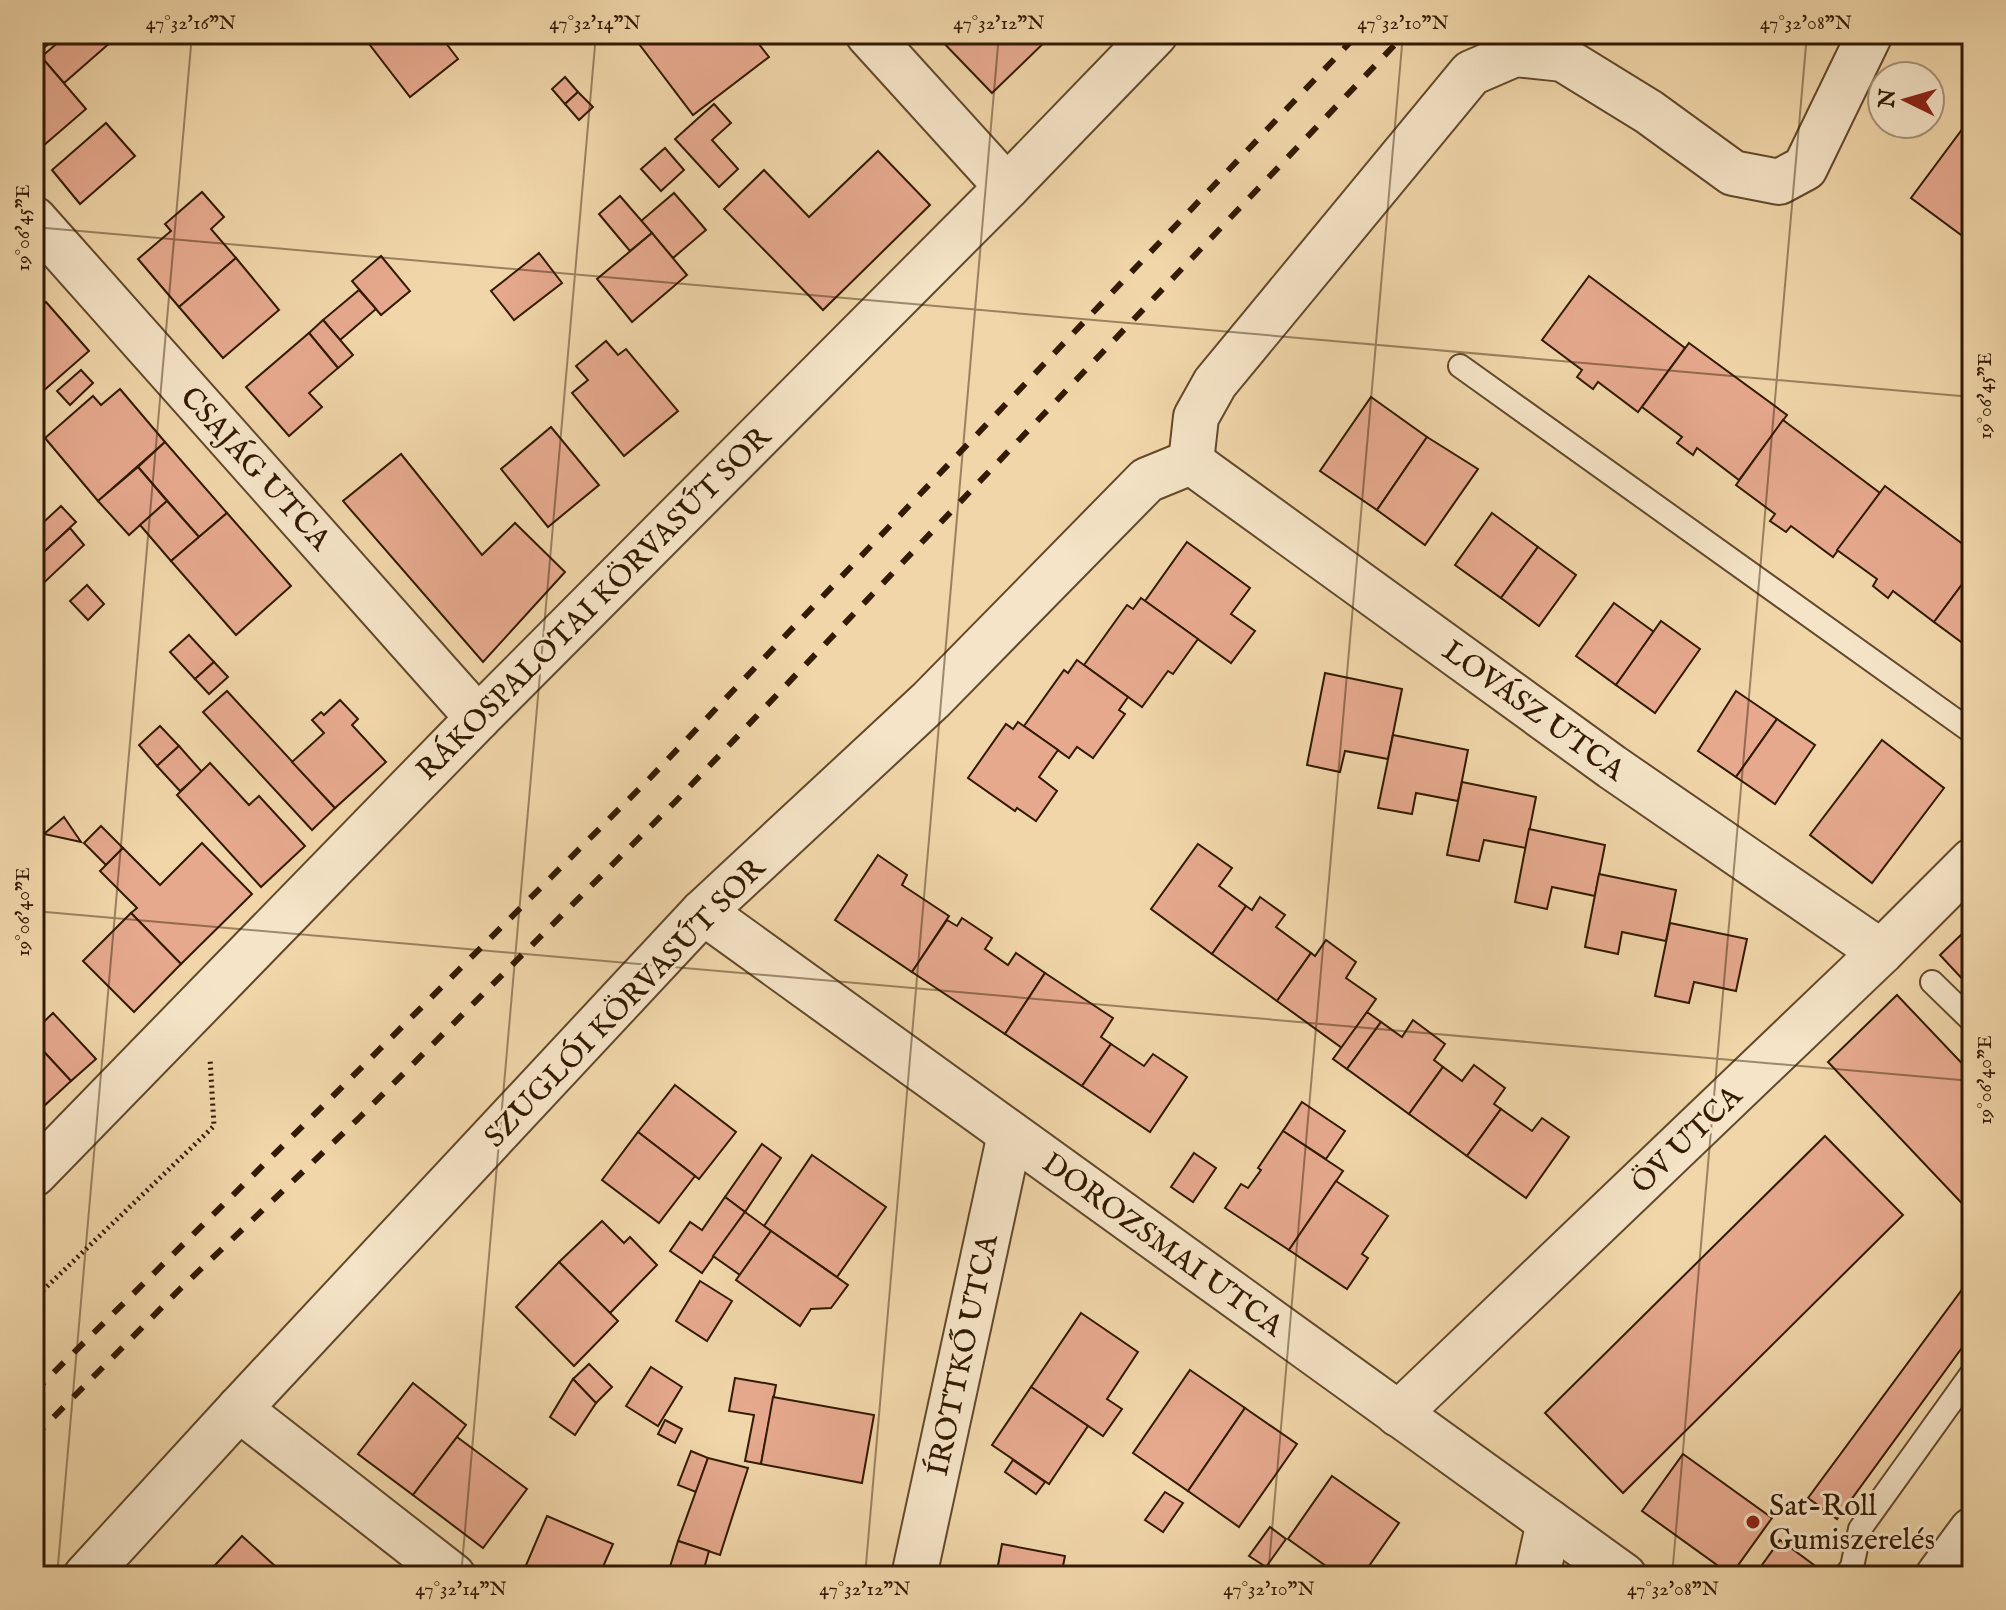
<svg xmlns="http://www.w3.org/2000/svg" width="2006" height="1610" font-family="'IM FELL English',serif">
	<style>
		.building { fill: #e6a98e; stroke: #321a00; stroke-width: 2 }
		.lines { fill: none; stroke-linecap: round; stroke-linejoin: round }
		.service-casing { stroke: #62492a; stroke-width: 26 }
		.minor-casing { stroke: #62492a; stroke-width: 48 }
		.path { stroke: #321a00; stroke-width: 5; stroke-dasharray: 2 4; stroke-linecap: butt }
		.service { stroke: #f5e4c7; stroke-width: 22 }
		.minor { stroke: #f5e4c7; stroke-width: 44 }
		.rail { stroke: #321a00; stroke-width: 6; stroke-dasharray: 14 14; stroke-linecap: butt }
		.ticks { fill: none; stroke: #321a00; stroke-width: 2; stroke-opacity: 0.45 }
		.poi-dot { fill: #8f2418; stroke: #f5e4c7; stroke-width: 3 }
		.labels { text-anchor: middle; stroke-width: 6; stroke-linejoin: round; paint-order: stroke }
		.street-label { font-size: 30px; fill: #321a00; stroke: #f5e4c7 }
		.poi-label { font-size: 30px; fill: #321a00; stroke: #f5e4c7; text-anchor: start }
		.neatline { fill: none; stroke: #321a00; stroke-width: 3 }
		.ticks-label { font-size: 20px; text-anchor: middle; fill: #321a00 }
	</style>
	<rect width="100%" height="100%" fill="#f0d6a9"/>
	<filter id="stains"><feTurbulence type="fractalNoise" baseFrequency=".0025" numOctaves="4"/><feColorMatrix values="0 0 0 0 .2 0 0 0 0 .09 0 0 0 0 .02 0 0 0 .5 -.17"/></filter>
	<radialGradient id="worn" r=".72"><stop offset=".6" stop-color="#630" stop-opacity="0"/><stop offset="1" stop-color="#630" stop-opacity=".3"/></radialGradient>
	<!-- building -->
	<g class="building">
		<polygon points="34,34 53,34 56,38 34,56"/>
		<polygon points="68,34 120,34 64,83 41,57"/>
		<polygon points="366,34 439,34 458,59 410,97 363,36"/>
		<polygon points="644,34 751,34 769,57 693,115 636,40"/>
		<polygon points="935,34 1053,34 992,93"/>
		<polygon points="38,53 86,109 36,152 34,149 34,56"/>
		<polygon points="565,77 578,92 565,104 552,89"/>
		<polygon points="578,92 593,107 579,120 565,104"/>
		<polygon points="714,104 731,123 712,140 738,169 719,187 675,139"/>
		<polygon points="1972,116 1972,243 1911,198"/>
		<polygon points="106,123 135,156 80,204 52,170"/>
		<polygon points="665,148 684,170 661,191 641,169"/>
		<polygon points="878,151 930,205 823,310 724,209 764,170 809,217"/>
		<polygon points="202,192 224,217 211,229 236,258 179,307 138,259 171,231 165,224"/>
		<polygon points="674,193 706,230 673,258 641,221"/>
		<polygon points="620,196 652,233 630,251 599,214"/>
		<polygon points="652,233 687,275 632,322 597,279"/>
		<polygon points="539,253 562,283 514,320 491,291"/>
		<polygon points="381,256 410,291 381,315 352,281"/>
		<polygon points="236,258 279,310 223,358 179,307"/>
		<polygon points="1589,276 1685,348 1638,412 1598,382 1593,389 1577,377 1582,370 1542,340"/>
		<polygon points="359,290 376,309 340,340 323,320"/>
		<polygon points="46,302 89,351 34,399 34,312"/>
		<polygon points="323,320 353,355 338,368 309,333"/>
		<polygon points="309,333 338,368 309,393 322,407 289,436 246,387"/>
		<polygon points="606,341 618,355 626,349 678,411 624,456 572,393 588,380 576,366"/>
		<polygon points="1689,343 1787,415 1739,480 1697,448 1693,455 1677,443 1682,437 1642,407"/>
		<polygon points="81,370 93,383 70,405 57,391"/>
		<polygon points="120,389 165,442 98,501 45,438 93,396 101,405"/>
		<polygon points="1371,397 1427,437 1377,510 1320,471"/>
		<polygon points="1783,420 1880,493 1833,557 1791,526 1786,532 1770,521 1775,514 1736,485"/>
		<polygon points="551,427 599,485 548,527 501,469"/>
		<polygon points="1427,437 1478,469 1425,545 1377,510"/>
		<polygon points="165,442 227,513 199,537 138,467"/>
		<polygon points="401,454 482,555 515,523 565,572 483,662 343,501"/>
		<polygon points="138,467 167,501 129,535 98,501"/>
		<polygon points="1885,486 1972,551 1972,571 1934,622 1893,591 1888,598 1873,586 1877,579 1837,550"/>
		<polygon points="167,501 199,537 171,561 140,525"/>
		<polygon points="61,506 76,522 34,561 34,531"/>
		<polygon points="227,513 291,586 236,635 171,561"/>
		<polygon points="1492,513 1538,547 1501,598 1455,565"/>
		<polygon points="70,528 84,545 34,592 34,561"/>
		<polygon points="1187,542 1250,588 1231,614 1255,631 1231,663 1145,601"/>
		<polygon points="1538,547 1576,575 1539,626 1501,598"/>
		<polygon points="1972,571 1972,650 1934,622"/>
		<polygon points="87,585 104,604 88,620 70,601"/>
		<polygon points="1141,598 1198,639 1173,674 1168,671 1142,707 1084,665 1127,605 1133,609"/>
		<polygon points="1614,603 1654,632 1616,685 1576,656"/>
		<polygon points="1661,621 1700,649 1655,713 1616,685"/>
		<polygon points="189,635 214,662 195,679 170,652"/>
		<polygon points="1077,660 1128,697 1119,710 1125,714 1093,758 1077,747 1069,758 1024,726 1064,670 1068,673"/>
		<polygon points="214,662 228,677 209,694 195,679"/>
		<polygon points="1325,673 1402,689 1388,759 1345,751 1340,772 1307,765"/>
		<polygon points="227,691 335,808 312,830 203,712"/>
		<polygon points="1736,691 1777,719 1736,777 1698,751"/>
		<polygon points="340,700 358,719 352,725 386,762 335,808 292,762 324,733 312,720 321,712 324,715"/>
		<polygon points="1777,719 1815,745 1775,804 1736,777"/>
		<polygon points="1018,722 1058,750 1039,777 1057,791 1036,821 1017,808 1015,811 968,778 1006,724 1013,729"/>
		<polygon points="160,726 179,746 157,766 139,745"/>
		<polygon points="1393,735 1468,750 1458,801 1416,793 1412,814 1378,808"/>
		<polygon points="1882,740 1944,788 1872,883 1810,835"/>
		<polygon points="179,746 202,772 180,791 157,766"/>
		<polygon points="210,763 249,805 259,796 305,846 261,887 177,795"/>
		<polygon points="1462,782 1536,797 1526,848 1484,840 1479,861 1447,855"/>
		<polygon points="64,817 81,842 44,834"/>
		<polygon points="101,826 123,848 106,865 84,843"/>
		<polygon points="1529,829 1605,845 1595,896 1552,887 1547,909 1515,902"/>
		<polygon points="202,843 252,894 181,964 131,913 137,908 100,871 123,848 160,885"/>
		<polygon points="1198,844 1232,868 1219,886 1246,906 1212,954 1151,909"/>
		<polygon points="878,855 907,875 902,885 949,916 912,972 835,920"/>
		<polygon points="1599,874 1676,890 1666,941 1622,932 1618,954 1585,947"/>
		<polygon points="1260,897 1285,915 1276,927 1311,953 1277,1001 1212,954 1246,906 1252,910"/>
		<polygon points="131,913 181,964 134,1012 83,961"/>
		<polygon points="962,918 992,938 985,949 1008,965 1016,953 1045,973 1005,1034 912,972 947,920 957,926"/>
		<polygon points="1670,923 1747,939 1736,991 1694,982 1689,1003 1655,996"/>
		<polygon points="1965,931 1972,939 1972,979 1967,984 1940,955"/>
		<polygon points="1326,940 1356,962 1346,978 1376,999 1342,1048 1277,1001 1311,953 1315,956"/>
		<polygon points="1045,973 1113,1018 1101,1037 1111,1044 1082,1086 1005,1034"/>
		<polygon points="1897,995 1972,1074 1972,1214 1828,1062"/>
		<polygon points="1367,1012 1381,1022 1347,1069 1333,1059"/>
		<polygon points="53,1013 96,1059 71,1081 34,1041 34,1031"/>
		<polygon points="1413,1020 1445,1044 1434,1060 1443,1067 1409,1114 1347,1069 1381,1022 1402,1037"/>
		<polygon points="34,1041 71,1081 44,1106 34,1096"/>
		<polygon points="1111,1044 1144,1066 1153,1054 1187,1077 1150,1132 1082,1086"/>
		<polygon points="1474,1065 1505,1088 1494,1104 1501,1109 1467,1156 1409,1114 1443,1067 1462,1081"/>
		<polygon points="675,1085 736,1132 699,1179 638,1132"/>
		<polygon points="1302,1102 1345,1131 1326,1159 1283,1131"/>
		<polygon points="1501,1109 1532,1131 1542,1118 1569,1137 1526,1198 1467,1156"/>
		<polygon points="1283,1131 1343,1171 1289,1250 1225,1208 1241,1184 1248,1188 1261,1170 1258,1168"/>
		<polygon points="638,1132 695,1176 659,1223 602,1180"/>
		<polygon points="1825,1136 1903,1215 1623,1493 1545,1413"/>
		<polygon points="762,1144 781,1158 745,1212 725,1197"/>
		<polygon points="1194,1153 1216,1168 1193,1202 1171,1187"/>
		<polygon points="812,1155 886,1207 837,1277 764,1226"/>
		<polygon points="1336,1181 1388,1216 1362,1254 1368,1258 1347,1289 1289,1250"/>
		<polygon points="725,1197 745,1212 702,1273 670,1251 690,1222 702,1230"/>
		<polygon points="745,1212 771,1231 740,1275 713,1256"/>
		<polygon points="602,1221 624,1243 630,1237 657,1265 610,1313 559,1262"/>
		<polygon points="771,1231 848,1285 831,1308 811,1309 800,1326 736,1280"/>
		<polygon points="559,1262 618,1321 574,1366 516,1307"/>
		<polygon points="1972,1276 1972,1334 1837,1519 1808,1498"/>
		<polygon points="700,1281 732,1301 707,1341 676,1321"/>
		<polygon points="1081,1313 1138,1352 1107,1399 1122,1409 1103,1436 1031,1387"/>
		<polygon points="589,1364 612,1387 596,1403 573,1379"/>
		<polygon points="651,1367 682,1387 658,1426 626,1406"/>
		<polygon points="1190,1370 1245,1408 1188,1491 1133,1453"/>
		<polygon points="735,1378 776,1385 761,1464 745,1461 754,1415 729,1411"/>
		<polygon points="573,1379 596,1403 575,1435 550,1417"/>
		<polygon points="413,1383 466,1425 413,1495 358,1454"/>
		<polygon points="1031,1387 1088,1426 1049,1484 992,1445"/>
		<polygon points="773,1397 874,1415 862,1483 761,1464"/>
		<polygon points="1245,1408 1297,1444 1239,1527 1188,1491"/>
		<polygon points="665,1420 682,1429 675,1443 658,1434"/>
		<polygon points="457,1437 527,1489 483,1548 413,1495"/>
		<polygon points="691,1451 708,1458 696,1492 678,1485"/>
		<polygon points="1683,1454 1772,1518 1731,1575 1642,1511"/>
		<polygon points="708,1458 748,1468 720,1555 678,1541"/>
		<polygon points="1013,1460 1045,1482 1036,1494 1005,1472"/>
		<polygon points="1332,1476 1399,1523 1362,1576 1340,1576 1288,1539"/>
		<polygon points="1165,1492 1183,1503 1163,1532 1145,1520"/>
		<polygon points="547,1516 613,1544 599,1576 538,1576 524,1570"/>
		<polygon points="1270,1527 1286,1539 1266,1567 1249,1556"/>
		<polygon points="242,1536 286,1576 205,1576"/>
		<polygon points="1780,1540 1814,1565 1806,1576 1754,1576"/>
		<polygon points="678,1541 709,1551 702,1576 679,1576 668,1573"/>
		<polygon points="1002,1544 1065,1556 1061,1576 996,1576"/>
	</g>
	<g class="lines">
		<defs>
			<g id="service">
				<polyline points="1460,366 1972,732"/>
				<polyline points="1932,982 1972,1021"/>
				<polyline points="1845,1576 1852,1567 1860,1529 1972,1373"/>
			</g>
			<g id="minor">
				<polyline points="868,34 1007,187"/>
				<polyline points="34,219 478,718"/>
				<polyline points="1191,462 1196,417 1215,383 1471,73 1515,54 1563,59 1649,112 1733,173 1779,182 1805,168 1870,34"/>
				<polyline points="1191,462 1612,767 1881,952"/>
				<polyline points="703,912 1624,1576"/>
				<polyline points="34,1174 478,718 1007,187 1155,34"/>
				<polyline points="239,1409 453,1576"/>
				<polyline points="1398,1414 1881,952 1972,861"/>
				<polyline points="86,1576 239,1409 703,912 931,700 1147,480 1191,462"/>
				<polyline points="914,1576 1010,1134"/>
				<polyline points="1537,1576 1549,1522"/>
				<polyline points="1938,1576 1972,1530"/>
			</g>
		</defs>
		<!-- service casing -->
		<use href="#service" class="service-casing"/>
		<!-- minor casing -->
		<use href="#minor" class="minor-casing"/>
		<!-- path -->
		<polyline class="path" points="34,1299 214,1126 210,1058"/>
		<!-- service -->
		<use href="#service" class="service"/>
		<!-- minor -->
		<use href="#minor" class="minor"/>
		<!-- rail -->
		<g class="rail">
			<polyline points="34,1392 334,1095 650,778 1358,34"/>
			<polyline points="34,1437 181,1288 358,1119 675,802 1405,34"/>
		</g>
	</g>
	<!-- ticks -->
	<path class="ticks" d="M34,227L1972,397M34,911L1972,1081M57,1576L192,34M461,1576L596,34M865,1576L999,34M1268,1576L1403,34M1672,1576L1807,34"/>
	<!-- markers -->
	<circle class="poi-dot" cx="1753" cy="1522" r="8"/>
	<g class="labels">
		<!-- street labels -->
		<g class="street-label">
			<text transform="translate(256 468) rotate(48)" y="10">CSAJÁG UTCA</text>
			<text transform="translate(593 603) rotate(-45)" y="10">RÁKOSPALOTAI KÖRVASÚT SOR</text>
			<text transform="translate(1534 710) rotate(36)" y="10">LOVÁSZ UTCA</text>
			<text transform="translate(624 1002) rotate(-46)" y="10">SZUGLÓI KÖRVASÚT SOR</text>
			<text transform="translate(1686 1139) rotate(-44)" y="10">ÖV UTCA</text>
			<text transform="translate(1163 1244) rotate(36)" y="10">DOROZSMAI UTCA</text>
			<text transform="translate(962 1355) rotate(-78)" y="10">ÍROTTKŐ UTCA</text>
		</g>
		<!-- poi labels -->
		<g class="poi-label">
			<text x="1769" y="1515">Sat-Roll<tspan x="1769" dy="34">Gumiszerelés</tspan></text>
		</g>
	</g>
	<!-- margin -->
	<rect width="2006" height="1610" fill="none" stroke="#f0d6a9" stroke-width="88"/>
	<!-- north arrow -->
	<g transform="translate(1906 100) rotate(275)"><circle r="38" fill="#f5e4c7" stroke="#a79377" stroke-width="2"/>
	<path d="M0-6L14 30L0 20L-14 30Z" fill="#8f2418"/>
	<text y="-12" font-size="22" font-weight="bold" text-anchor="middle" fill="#321a00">N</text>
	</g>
	<rect x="44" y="44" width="1918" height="1522" class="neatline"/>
	<g class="ticks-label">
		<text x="191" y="29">47°32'16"N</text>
		<text x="595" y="29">47°32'14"N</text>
		<text x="999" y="29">47°32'12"N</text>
		<text x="1403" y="29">47°32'10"N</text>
		<text x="1806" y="29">47°32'08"N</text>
		<text transform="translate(22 228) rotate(-90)" y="7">19°06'45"E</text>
		<text transform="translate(1984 396) rotate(-90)" y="7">19°06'45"E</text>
		<text transform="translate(22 912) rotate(-90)" y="7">19°06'40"E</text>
		<text transform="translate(1984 1080) rotate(-90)" y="7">19°06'40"E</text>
		<text x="461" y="1595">47°32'14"N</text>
		<text x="865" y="1595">47°32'12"N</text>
		<text x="1269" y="1595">47°32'10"N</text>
		<text x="1673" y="1595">47°32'08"N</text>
	</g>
	<rect width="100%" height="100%" filter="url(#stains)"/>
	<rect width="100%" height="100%" fill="url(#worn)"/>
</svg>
